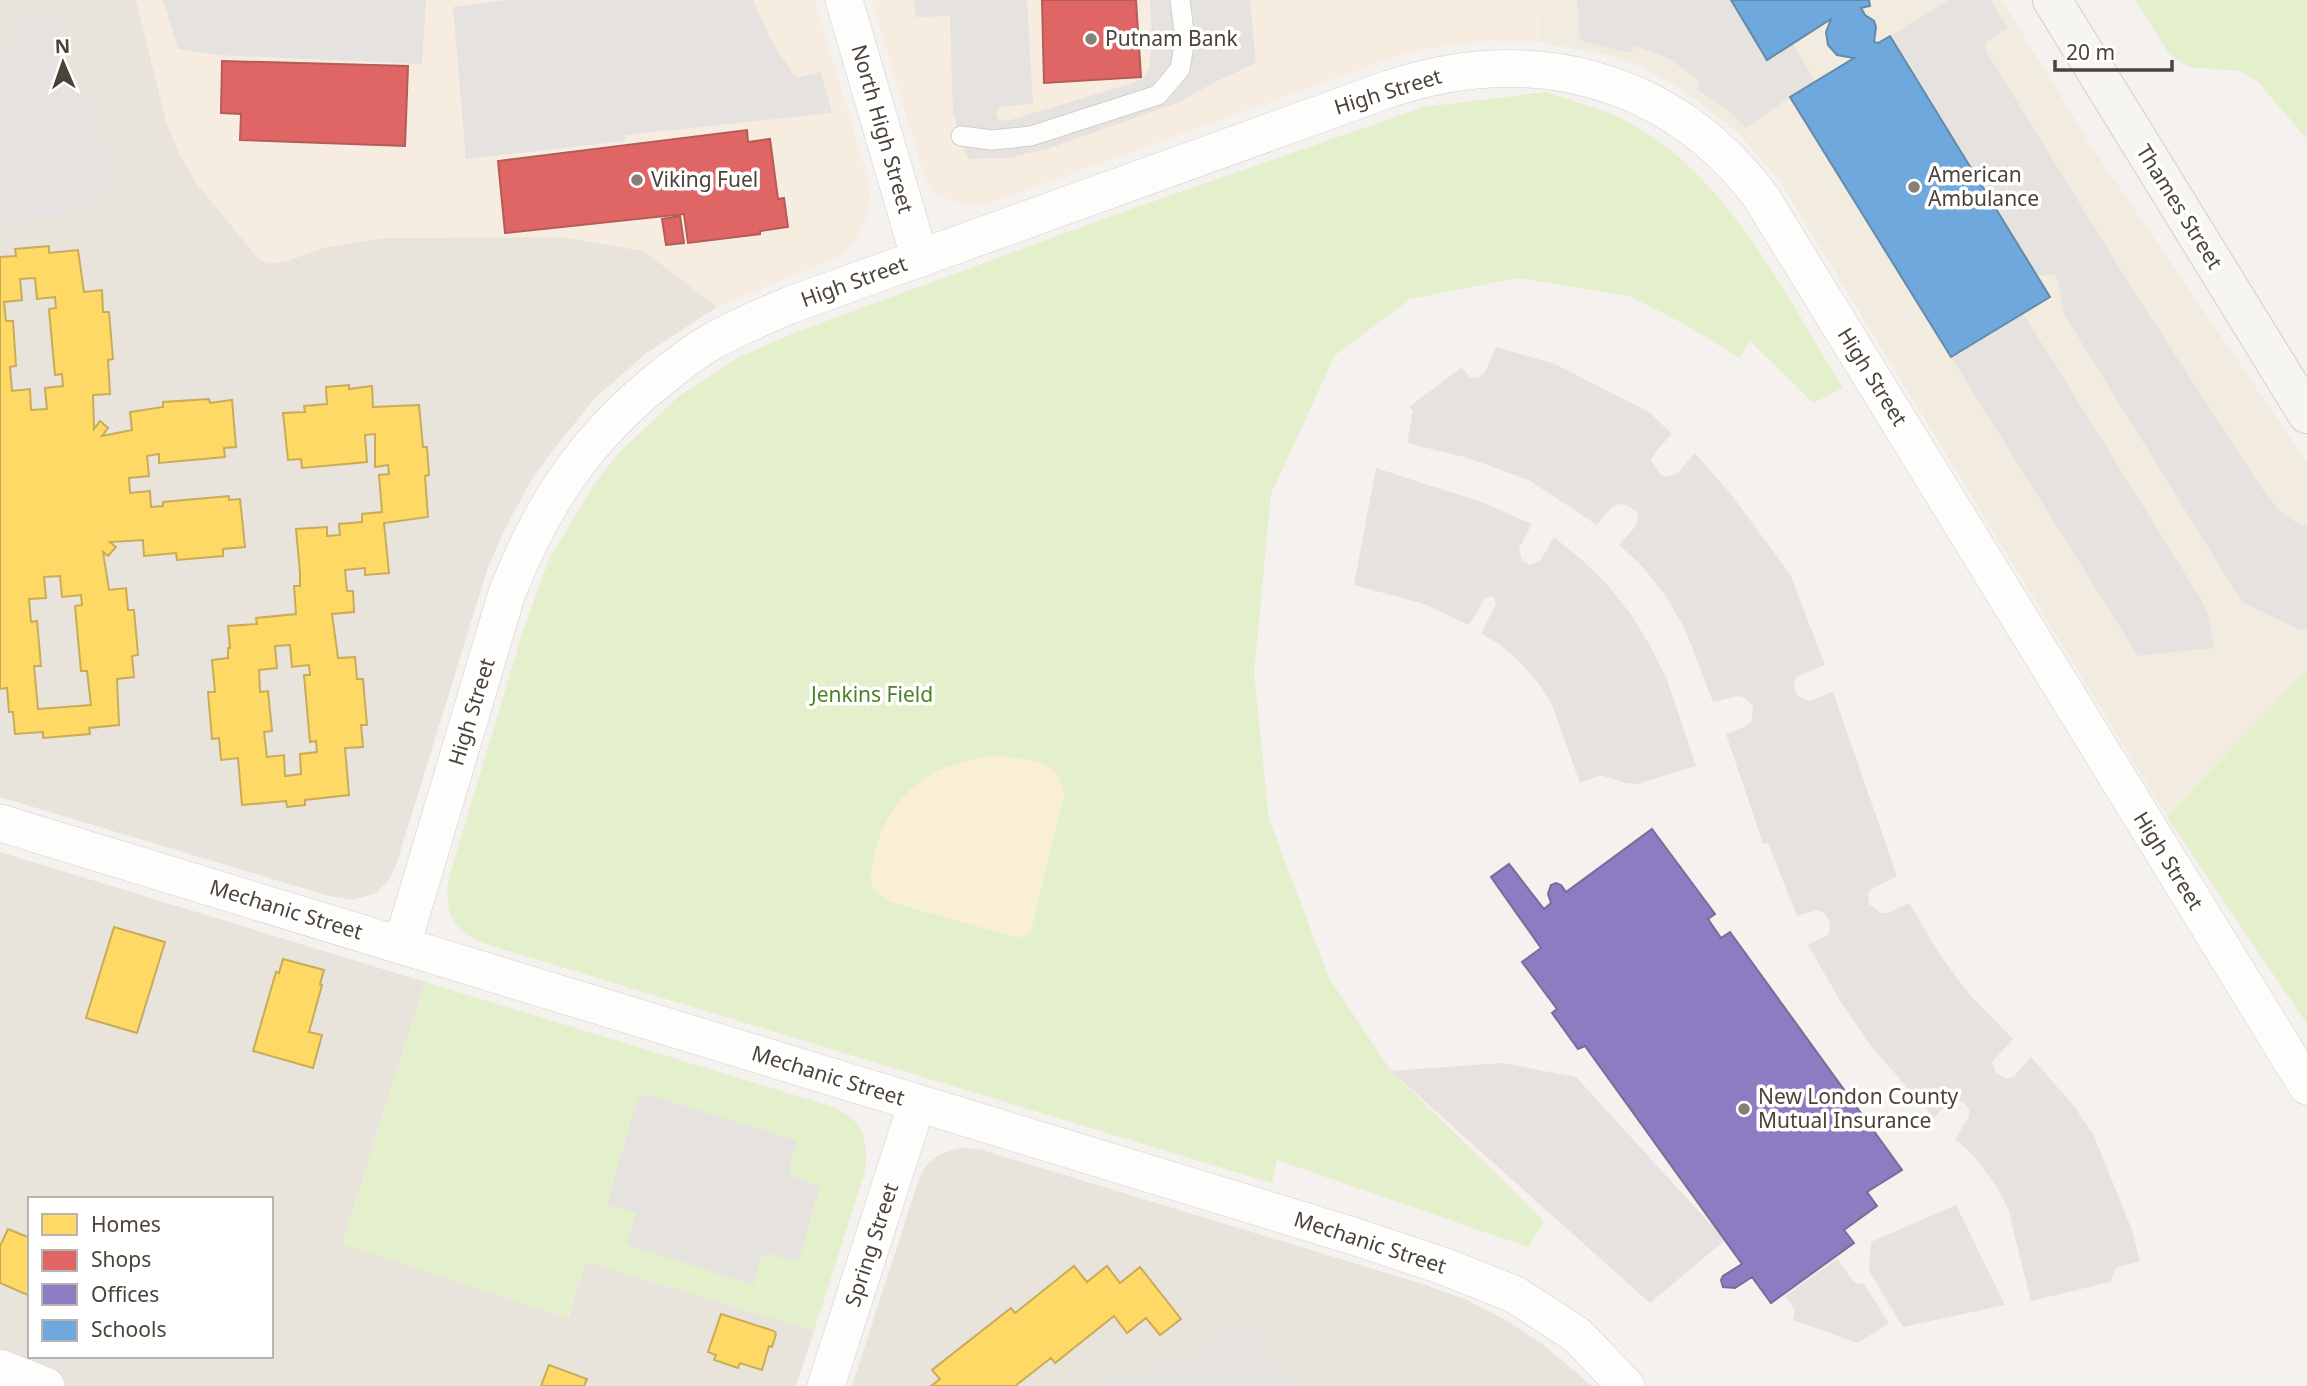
<svg xmlns="http://www.w3.org/2000/svg" width="2307" height="1386" font-family="'Noto Sans',sans-serif">
	<style>
		.residential { fill: #e8e3db; fill-rule: evenodd }
		.commercial { fill: #f7ece0 }
		.education { fill: #f2ece0 }
		.green { fill: #e4efcc }
		.sand { fill: #f9efd7 }
		.parking { fill: #e6e2df }
		.homes { fill: #ffd966; stroke: #c9ac58; stroke-width: 2; fill-rule: evenodd }
		.shops { fill: #e06666; stroke: #b45c58; stroke-width: 2 }
		.offices { fill: #8e7cc3; stroke: #7a6b99; stroke-width: 2 }
		.schools { fill: #6fa8dc; stroke: #648aab; stroke-width: 2 }
		.lines { fill: none; stroke-linecap: round; stroke-linejoin: round }
		.service-casing { stroke: #d2cfcb; stroke-width: 21 }
		.minor-casing { stroke: #d2cfcb; stroke-width: 38 }
		.secondary-casing { stroke: #d4cec4; stroke-width: 40 }
		.service { stroke: #fdfdfc; stroke-width: 19 }
		.minor { stroke: #fdfdfc; stroke-width: 37 }
		.secondary { stroke: #f7f5f1; stroke-width: 38 }
		.poi-dot { fill: #878078; stroke: #fff; stroke-width: 2.5 }
		.labels { text-anchor: middle; stroke-width: 7; stroke-linejoin: round; paint-order: stroke }
		.poi-label { font-size: 21px; fill: #4c4338; stroke: #fff; text-anchor: start }
		.street-label { font-size: 21px; fill: #4c4338; stroke: #fff }
		.park-label { font-size: 21px; fill: #4d8022; stroke: #fff }
	</style>
	<rect width="100%" height="100%" fill="#f4f1ee"/>
	<!-- residential -->
	<g class="residential">
		<polygon points="0,0 136,0 166,121 179,153 197,184 258,258 286,261 327,247 382,238 561,237 644,251 717,307 645,354 593,400 550,454 530,482 501,537 487,570 397,862 389,880 376,893 352,900 329,896 0,797"/>
		<path d="M0,852L425,982L342,1244L569,1317L585,1261L802,1327L814,1331L796,1386H0ZM30,1199H271V1356H30Z"/>
		<polygon points="966,1148 982,1150 1426,1285 1467,1300 1507,1321 1546,1347 1592,1386 852,1386 920,1176 926,1166 940,1154 956,1149"/>
	</g>
	<!-- commercial -->
	<g class="commercial">
		<polygon points="136,0 815,0 868,180 870,194 866,220 857,238 840,256 717,307 644,251 561,237 382,238 327,247 286,261 268,264 258,258 197,184 179,153 166,121"/>
		<polygon points="872,0 1539,0 1540,32 1540,42 1487,41 1451,45 1406,53 990,203 969,206 941,197 933,190 924,176"/>
	</g>
	<!-- education -->
	<polygon class="education" points="1538,0 2002,0 2093,149 2307,462 2307,670 2167,817 1778,178 1736,131 1680,88 1631,62 1606,55 1540,42"/>
	<!-- green -->
	<g class="green">
		<polygon points="2135,0 2307,0 2307,139 2258,82 2241,71 2189,67 2170,55"/>
		<path d="M1547,92C1573,102 1604,109 1628,122C1728,175 1785,295 1843,388L1813,403L1750,341L1739,358L1688,326L1629,296L1518,278L1410,299L1335,355L1271,494L1254,673L1269,819L1329,978L1391,1071L1544,1221L1528,1247L1277,1160L1272,1183L489,945C453,933 443,914 449,877L523,631L549,559L593,486L617,455L679,396L737,358L794,333L1120,213L1424,107Z"/>
		<polygon points="2307,670 2307,1024 2167,817"/>
		<path d="M425,982L830,1106C862,1118 869,1138 865,1171L814,1331L585,1261L568,1318L342,1244Z"/>
	</g>
	<!-- sand -->
	<path class="sand" d="M992,756C1009,757 1045,759 1056,773C1061,780 1062,787 1064,795L1031,931L1018,938L891,902C886,898 877,894 874,889C869,881 871,872 873,863C878,831 894,800 921,781C943,766 965,760 992,756Z"/>
	<!-- parking -->
	<g class="parking">
		<polygon points="163,0 426,0 422,64 218,55 178,49"/>
		<polygon points="508,0 753,0 773,44 794,75 800,77 821,72 832,113 625,135 625,141 466,159 453,7"/>
		<polygon points="914,0 1027,0 1033,104 1000,107 996,112 997,118 1000,120 1007,121 1133,83 1143,77 1149,69 1152,43 1150,0 1250,0 1256,63 1215,82 1177,103 1047,149 1008,158 968,159 953,114 950,16 916,17"/>
		<polygon points="1577,0 1731,0 1767,59 1793,44 1817,84 1790,97 1746,128 1728,111 1697,89 1699,81 1670,59 1636,46 1630,53 1578,40 1580,36"/>
		<polygon points="1949,0 1990,0 2008,28 1985,43 1986,51 2133,290 2265,493 2282,513 2297,523 2307,526 2307,629 2300,630 2242,602 2065,316 2056,274 2037,276 1890,36"/>
		<polygon points="61,9 61,94 95,94 109,175 108,193 97,207 60,216 0,219 0,54 12,53 14,47 11,16"/>
		<polygon points="2023,313 2202,601 2210,620 2213,648 2138,656 1951,357"/>
		<polygon points="1496,347 1555,364 1649,412 1672,434 1656,451 1651,460 1661,475 1666,477 1677,474 1695,453 1730,493 1790,574 1825,665 1796,677 1794,684 1796,693 1799,697 1809,701 1833,692 1897,876 1872,889 1868,894 1869,904 1881,913 1888,913 1909,903 1942,958 1970,995 2013,1039 1992,1062 1996,1073 2006,1079 2013,1077 2031,1057 2074,1106 2094,1136 2132,1230 2140,1261 2116,1268 2110,1282 2031,1301 2008,1208 1994,1183 1975,1157 1955,1139 1969,1117 1969,1109 1964,1103 1956,1100 1948,1102 1934,1118 1871,1046 1842,1004 1808,945 1828,935 1830,928 1829,920 1824,913 1818,910 1797,916 1768,843 1763,844 1726,734 1746,726 1752,720 1753,706 1743,697 1737,696 1713,702 1685,629 1665,595 1642,566 1619,545 1635,527 1638,520 1637,512 1627,505 1619,504 1612,507 1597,525 1529,480 1468,458 1407,443 1413,411 1409,407 1462,367 1470,378 1479,377 1485,372"/>
		<polygon points="1376,468 1484,503 1532,524 1519,548 1522,561 1530,565 1540,561 1554,537 1582,560 1607,584 1630,613 1649,644 1666,677 1696,766 1637,784 1626,783 1600,775 1580,783 1552,705 1539,684 1523,665 1502,646 1481,633 1496,604 1494,596 1485,598 1469,625 1424,604 1354,585"/>
		<polygon points="1502,1063 1576,1077 1725,1240 1650,1303 1391,1071"/>
		<polygon points="647,1094 797,1141 789,1170 792,1176 820,1186 798,1262 769,1254 761,1258 753,1285 626,1244 637,1213 607,1204 638,1099"/>
		<polygon points="1956,1205 2005,1305 1903,1327 1869,1271 1871,1242"/>
		<polygon points="1837,1259 1853,1281 1857,1284 1863,1283 1889,1323 1858,1343 1793,1320 1795,1310 1785,1296"/>
		<polygon points="1243,1318 1296,1386 1093,1386 1118,1375 1184,1361"/>
	</g>
	<!-- homes -->
	<g class="homes">
		<path d="M49,246V253L78,250L84,292L102,290L103,312H109L113,359L108,360L110,394L93,395L94,429L100,421L108,428L102,436L132,430L130,412L163,407V402L209,399L210,403L232,400L236,447L224,448L225,457L159,463V454L147,456L149,476L129,478L130,493L150,491L151,507L163,506V502L229,496V500L240,499L245,547L223,549V556L177,560L176,553L144,556L143,540L110,542L116,547L108,556L103,552L109,590L126,588L128,610H134L138,655L132,656L134,677L117,679L119,725L89,728L90,734L43,738V732L15,734L13,712H9L7,688L0,689V257L16,256L15,249ZM35,278L37,299L55,297L56,308L49,309L55,375L62,374L63,386L45,388L47,409L31,410L30,389L12,391L10,367L16,366L13,321H6L4,302L22,300L20,279ZM60,576L62,597L81,595L82,605L75,606L81,671H87L91,705L38,709L34,666H41L37,621L31,622L29,599L46,598L44,577Z"/>
		<path d="M349,385V389L372,386L373,407L419,405L423,447H427L429,475L425,476L428,517L384,523L389,573L365,575V568L345,570L347,591H353L354,612L332,614L338,658L355,657L357,679H363L367,725H361L363,747L345,748L349,795L305,800V805L287,807L286,801L242,805L238,758L221,760L219,738L212,739L208,692H215L212,660L228,658V648H230L228,626L257,624L256,618L296,614L294,586H300V573L296,529L327,527V536L340,535L339,524L362,522V514L382,512L379,475L389,474L388,465L375,467V434L365,435L367,462L302,468L301,459L288,460L283,413L305,412L304,406L327,404L326,387ZM290,645L292,667L309,665L310,675H304L310,742L316,741L317,752L300,754L301,774L285,776L284,755L267,757L264,732L272,731L268,691L260,692L259,670L277,668L275,646Z"/>
		<polygon points="114,927 165,942 137,1033 86,1018"/>
		<polygon points="283,959 324,970 320,984 322,985 309,1032 322,1035 313,1068 253,1051 276,972 279,973"/>
		<polygon points="8,1229 30,1238 30,1296 0,1283 0,1246"/>
		<polygon points="1074,1266 1087,1282 1107,1266 1120,1283 1140,1267 1181,1319 1160,1335 1146,1318 1127,1333 1114,1316 1055,1363 1051,1358 1015,1386 931,1386 940,1379 932,1370 1011,1308 1015,1313"/>
		<polygon points="721,1314 774,1331 776,1334 772,1347 769,1346 762,1370 740,1363 738,1368 714,1360 716,1355 708,1352"/>
		<polygon points="549,1365 587,1379 584,1386 541,1386"/>
	</g>
	<!-- shops -->
	<g class="shops">
		<polygon points="1042,0 1136,0 1141,77 1044,83"/>
		<polygon points="222,61 408,66 405,146 240,140 241,114 221,113"/>
		<polygon points="747,130 748,142 770,139 778,199 784,198 788,227 760,231 760,234 688,243 684,214 505,233 498,161"/>
		<polygon points="680,216 684,243 666,245 662,219"/>
	</g>
	<!-- offices -->
	<polygon class="offices" points="1652,829 1715,914 1708,919 1721,938 1730,932 1902,1170 1867,1192 1877,1206 1844,1230 1854,1243 1771,1303 1752,1277 1735,1288 1723,1287 1721,1280 1723,1276 1742,1264 1585,1046 1578,1049 1552,1013 1557,1009 1522,962 1541,948 1491,877 1509,864 1544,909 1551,903 1548,894 1551,885 1556,883 1561,885 1566,892"/>
	<!-- schools -->
	<polygon class="schools" points="1731,0 1869,0 1870,6 1861,8 1865,15 1874,21 1876,27 1874,42 1878,43 1890,36 2050,297 1951,357 1790,97 1854,58 1837,55 1828,45 1826,32 1831,19 1767,60"/>
	<g class="lines">
		<defs>
			<polyline id="service" points="961,136 992,140 1031,136 1158,95 1180,69 1185,40 1180,0"/>
			<g id="minor">
				<polyline points="844,0 920,259"/>
				<polyline points="0,823 1350,1235 1443,1266 1514,1294 1577,1335 1626,1386"/>
				<path d="M402,945L507,593C543,502 587,436 665,375C680,363 696,350 713,341C738,327 764,316 790,305L1389,89C1530,42 1670,76 1761,197L2307,1086"/>
				<polyline points="0,1368 46,1386"/>
				<polyline points="826,1386 917,1103"/>
			</g>
			<polyline id="secondary" points="2052,0 2307,414"/>
		</defs>
		<!-- service casing -->
		<use href="#service" class="service-casing"/>
		<!-- minor casing -->
		<use href="#minor" class="minor-casing"/>
		<!-- secondary casing -->
		<use href="#secondary" class="secondary-casing"/>
		<!-- service -->
		<use href="#service" class="service"/>
		<!-- minor -->
		<use href="#minor" class="minor"/>
		<!-- secondary -->
		<use href="#secondary" class="secondary"/>
	</g>
	<!-- markers -->
	<g class="poi-dot">
		<circle cx="1091" cy="39" r="7"/>
		<circle cx="637" cy="180" r="7"/>
		<circle cx="1914" cy="187" r="7"/>
		<circle cx="1744" cy="1109" r="7"/>
	</g>
	<g class="labels">
		<!-- poi labels -->
		<g class="poi-label">
			<text x="1105" y="46">Putnam Bank</text>
			<text x="1928" y="182">American<tspan x="1928" dy="24">Ambulance</tspan></text>
			<text x="651" y="187">Viking Fuel</text>
			<text x="1758" y="1104">New London County<tspan x="1758" dy="24">Mutual Insurance</tspan></text>
		</g>
		<!-- street labels -->
		<g class="street-label">
			<text transform="translate(1388 92) rotate(-17)" y="7">High Street</text>
			<text transform="translate(882 129) rotate(74)" y="7">North High Street</text>
			<text transform="translate(2179 207) rotate(58)" y="7">Thames Street</text>
			<text transform="translate(854 282) rotate(-20)" y="7">High Street</text>
			<text transform="translate(1872 377) rotate(58)" y="7">High Street</text>
			<text transform="translate(472 712) rotate(-73)" y="7">High Street</text>
			<text transform="translate(2168 861) rotate(58)" y="7">High Street</text>
			<text transform="translate(286 910) rotate(17)" y="7">Mechanic Street</text>
			<text transform="translate(828 1076) rotate(17)" y="7">Mechanic Street</text>
			<text transform="translate(1370 1243) rotate(18)" y="7">Mechanic Street</text>
			<text transform="translate(872 1245) rotate(-72)" y="7">Spring Street</text>
		</g>
		<!-- park labels -->
		<g class="park-label">
			<text x="872" y="702">Jenkins Field</text>
		</g>
	</g>
	<!-- legend -->
	<rect x="28" y="1197" width="245" height="161" fill="#ffffff" stroke="#b7b4af" stroke-width="2"/>
	<rect x="42" y="1214" width="35" height="21" fill="#ffd966" stroke="#b7b4af" stroke-width="2"/>
	<text x="91" y="1232" font-size="21" fill="#4c4338">Homes</text>
	<rect x="42" y="1250" width="35" height="21" fill="#e06666" stroke="#b7b4af" stroke-width="2"/>
	<text x="91" y="1267" font-size="21" fill="#4c4338">Shops</text>
	<rect x="42" y="1284" width="35" height="21" fill="#8e7cc3" stroke="#b7b4af" stroke-width="2"/>
	<text x="91" y="1302" font-size="21" fill="#4c4338">Offices</text>
	<rect x="42" y="1320" width="35" height="21" fill="#6fa8dc" stroke="#b7b4af" stroke-width="2"/>
	<text x="91" y="1337" font-size="21" fill="#4c4338">Schools</text>
	<!-- north arrow -->
	<g transform="translate(63 63) rotate(358)" stroke="#ffffff" stroke-width="5" paint-order="stroke">
	<path d="M0-5L12 26L0 18L-12 26Z" fill="#4c4338"/>
	<text y="-10" font-size="19" font-weight="bold" text-anchor="middle" fill="#4c4338">N</text>
	</g>
	<!-- scale -->
	<path d="M2055 60v10h117v-10" fill="none" stroke="#4c4338" stroke-width="3.5"/>
	<text x="2066" y="60" font-size="21" fill="#4c4338" stroke="#ffffff" stroke-width="5" paint-order="stroke">20 m</text>
</svg>
